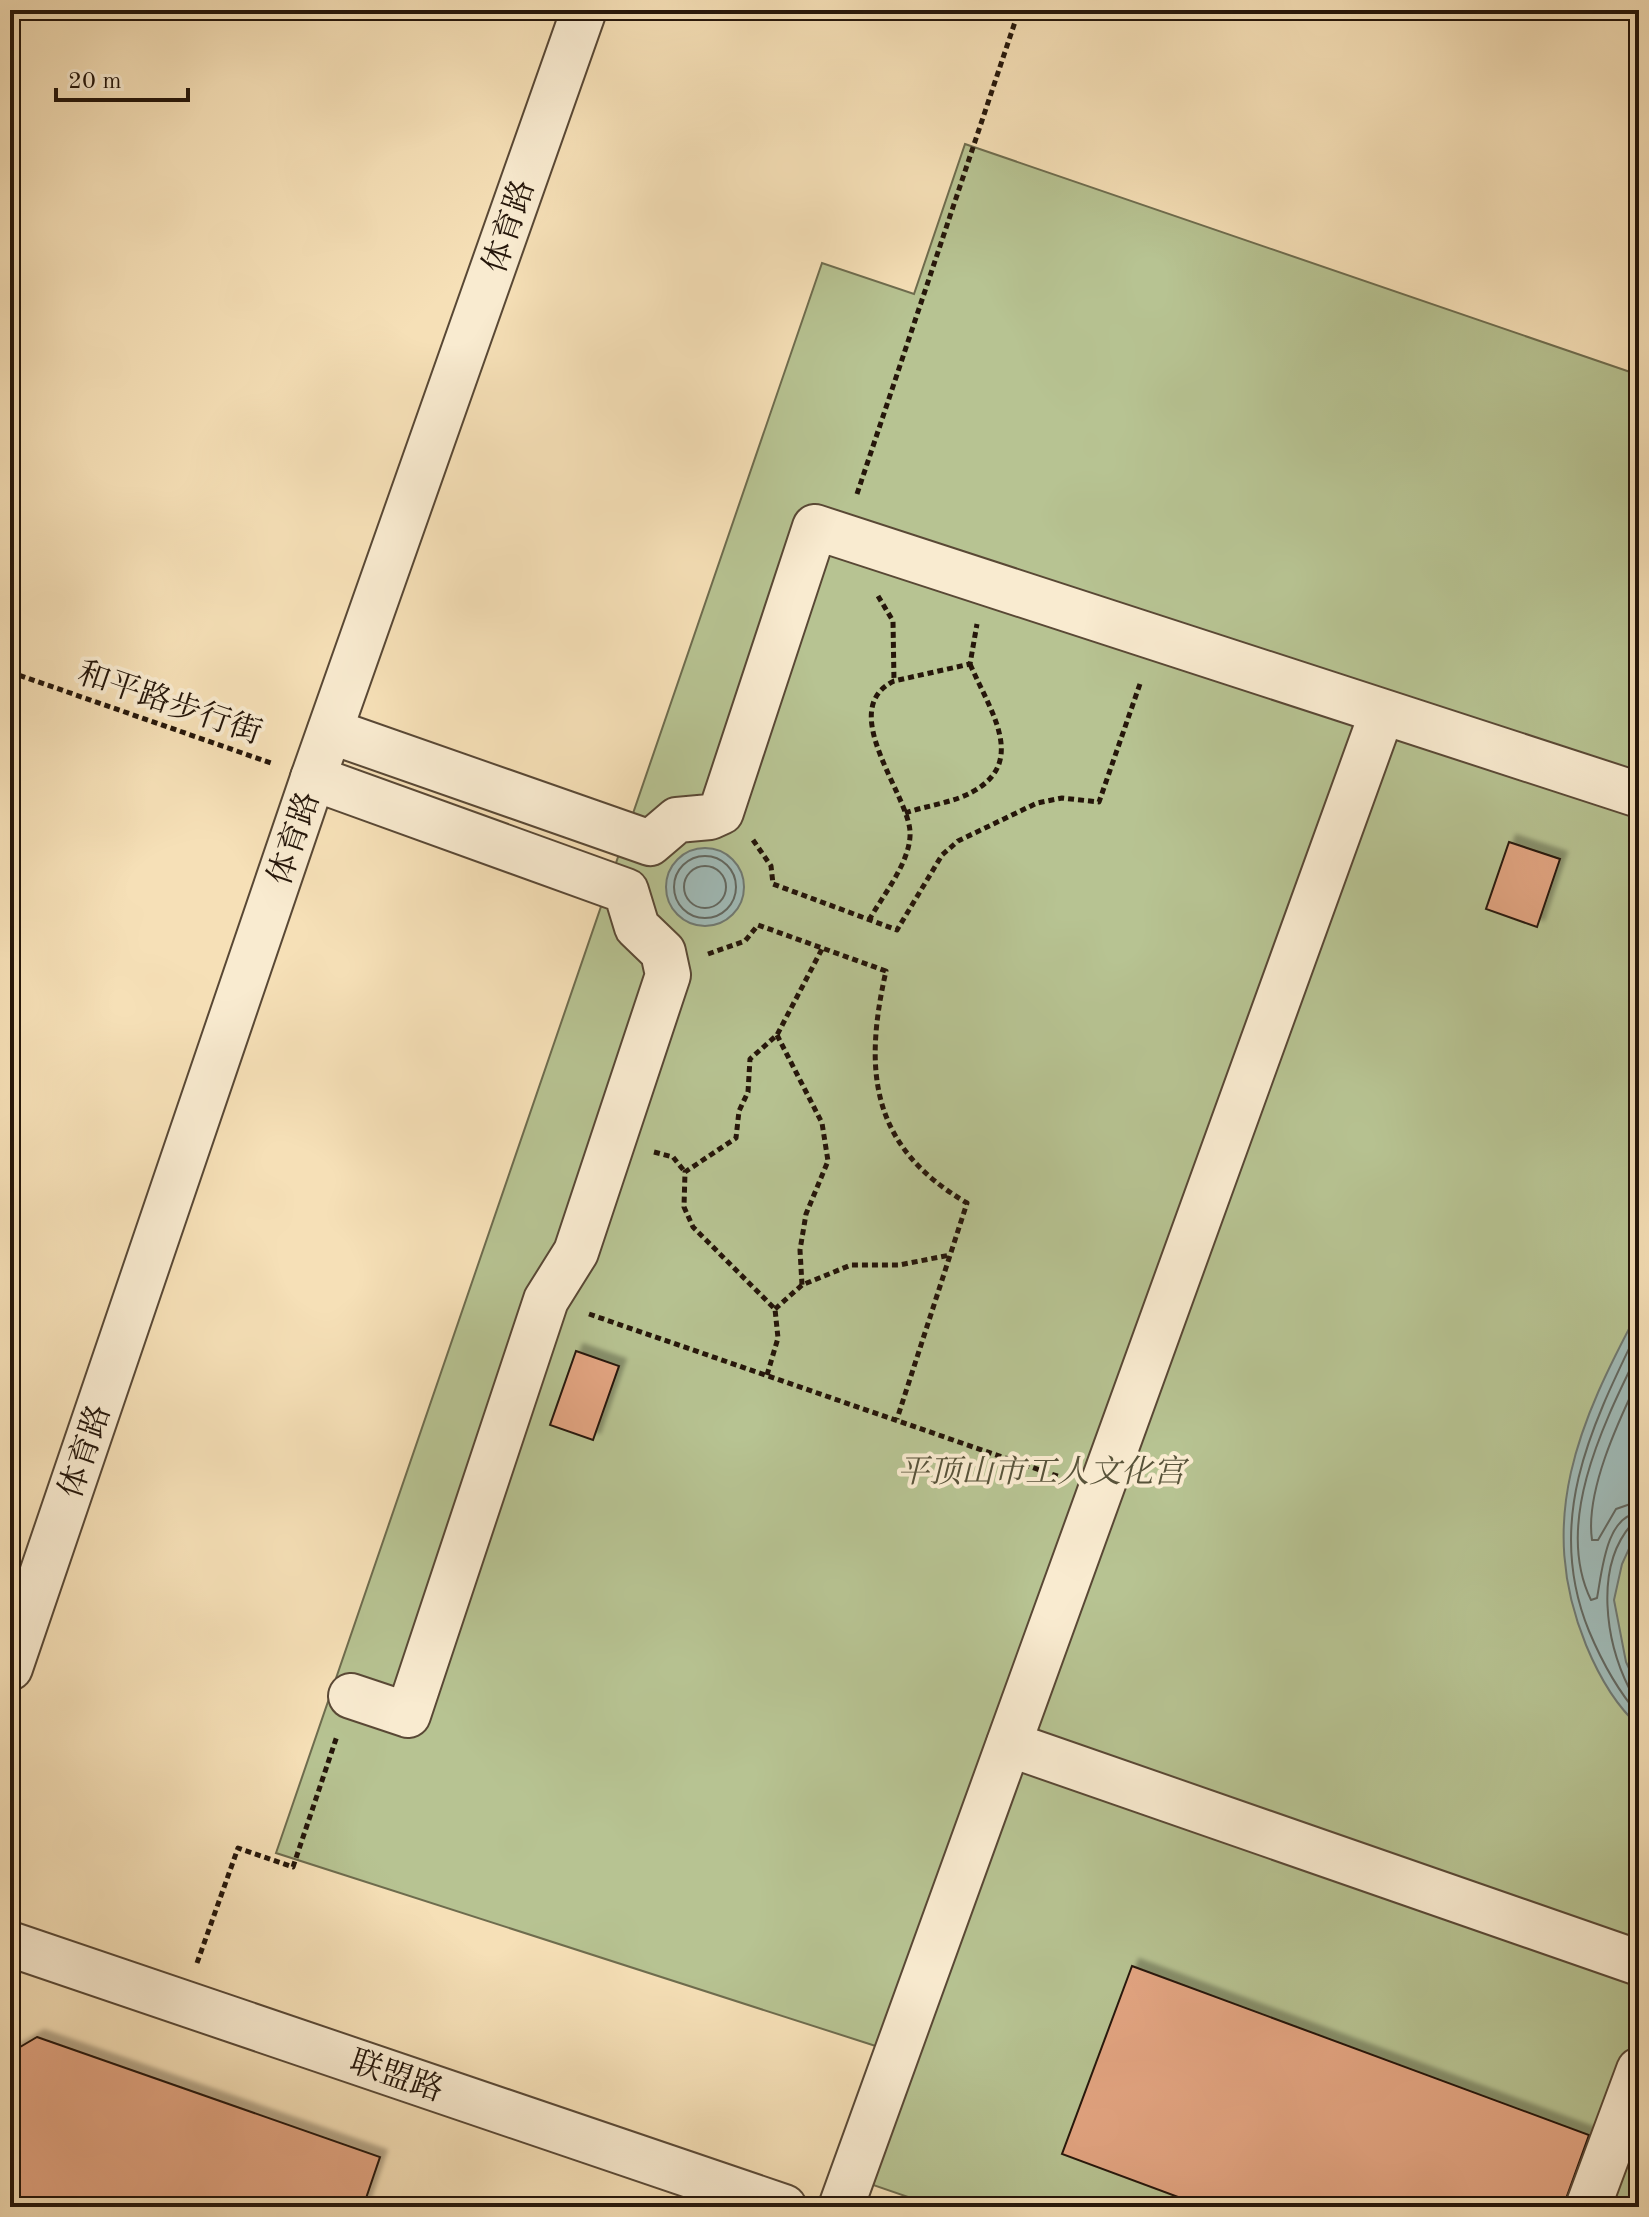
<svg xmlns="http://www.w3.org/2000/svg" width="1649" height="2217" font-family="'Old Standard TT','Noto Serif SC',serif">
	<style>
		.green { fill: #b7c392; stroke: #6e6c4e; stroke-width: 2 }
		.water { fill: #a0bbb8; stroke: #6f7972; stroke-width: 2 }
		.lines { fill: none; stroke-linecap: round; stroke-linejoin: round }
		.shore { stroke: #626861; stroke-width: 2 }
		.building { fill: #e3a582; stroke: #25160a; stroke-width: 2; filter: url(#shadow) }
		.minor-casing { stroke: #594835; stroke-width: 48 }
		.path { stroke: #25160a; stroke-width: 5; stroke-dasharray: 6 4; stroke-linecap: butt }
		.minor { stroke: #f9ebd0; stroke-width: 44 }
		.labels { text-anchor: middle; stroke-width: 8; stroke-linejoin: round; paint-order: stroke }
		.street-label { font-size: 32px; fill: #25160a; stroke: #f9ebd0 }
		.park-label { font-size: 32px; font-style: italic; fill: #58533a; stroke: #f9ebd0 }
	</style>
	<defs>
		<filter id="shadow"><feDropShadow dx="7" dy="-7" stdDeviation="2" flood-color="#0004"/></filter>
	</defs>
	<rect width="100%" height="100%" fill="#f6e0b7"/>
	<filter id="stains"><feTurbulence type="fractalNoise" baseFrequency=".0025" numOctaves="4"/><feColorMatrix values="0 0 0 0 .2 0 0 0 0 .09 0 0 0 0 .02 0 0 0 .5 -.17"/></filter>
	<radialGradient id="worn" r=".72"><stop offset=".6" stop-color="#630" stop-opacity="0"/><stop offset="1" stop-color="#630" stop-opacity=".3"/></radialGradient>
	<!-- green -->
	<polygon class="green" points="965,144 1639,375 1639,2207 937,2207 873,2185 916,2059 276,1853 822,263 914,294"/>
	<!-- water -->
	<g class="water">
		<circle cx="705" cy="887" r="39"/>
		<path d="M1639,1310V1527L1622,1564L1614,1600L1626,1662L1639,1690V1726C1615,1705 1598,1674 1586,1645C1535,1520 1579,1422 1639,1310Z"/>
	</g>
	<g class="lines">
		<!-- shore -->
		<g class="shore">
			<circle cx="705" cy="887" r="31"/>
			<circle cx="705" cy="887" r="21"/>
			<path d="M1639,1328C1591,1427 1544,1521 1589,1631C1602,1662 1617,1690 1639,1715"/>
			<path d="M1639,1351C1605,1421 1553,1522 1591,1600L1597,1598C1602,1572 1606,1515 1639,1513"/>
			<path d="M1639,1378C1618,1422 1585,1492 1592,1540H1598L1616,1509L1639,1501"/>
			<path d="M1639,1523L1631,1525C1594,1568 1606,1642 1629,1688L1639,1692"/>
		</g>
	</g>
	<!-- building -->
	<g class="building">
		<polygon points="1509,842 1560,859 1537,927 1486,909"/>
		<polygon points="576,1351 619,1366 593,1440 550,1425"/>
		<polygon points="1132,1966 1589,2135 1563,2207 1205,2207 1062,2154"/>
		<polygon points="37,2037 380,2157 363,2207 10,2207 10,2053"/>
	</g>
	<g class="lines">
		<defs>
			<g id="minor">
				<polyline points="330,731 650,843 677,820 710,817 721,812 815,527 1639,795"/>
				<polyline points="313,778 626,891 637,927 663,952 668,975 576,1252 546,1300 408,1715 351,1696"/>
				<polyline points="10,1668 313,778 584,10"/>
				<polyline points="1009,1744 1639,1963"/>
				<polyline points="10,1944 784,2207"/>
				<polyline points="841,2207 1382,713"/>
				<polyline points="1588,2207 1639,2070"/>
			</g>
		</defs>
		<!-- minor casing -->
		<use href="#minor" class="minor-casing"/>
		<!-- path -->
		<g class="path">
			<polyline points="857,494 1019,10"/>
			<polyline points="878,596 893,621 894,681"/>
			<polyline points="10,672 271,763"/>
			<path d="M905,813C923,807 942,804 959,798C1033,769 992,715 970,664"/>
			<polyline points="753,840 771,866 773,884 897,930 942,855 958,841 1037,803 1062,798 1099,802 1141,681"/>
			<path d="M869,920C883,895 912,860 910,831C907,792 836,709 894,681L970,664L977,624"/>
			<path d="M708,954L745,941L758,925L886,971C863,1072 871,1147 967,1203L897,1419"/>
			<polyline points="777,1035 822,1123 828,1161 806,1214 800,1250 802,1285"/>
			<polyline points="654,1152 673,1157 685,1172"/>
			<polyline points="775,1309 802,1285 851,1265 899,1265 950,1255"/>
			<polyline points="589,1314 1060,1477"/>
			<polyline points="767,1375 778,1338 775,1309 693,1227 684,1207 685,1172 736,1138 739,1111 748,1092 750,1059 777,1035 822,949"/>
			<polyline points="197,1963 238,1848 293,1867 337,1736"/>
		</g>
		<!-- minor -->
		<use href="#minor" class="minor"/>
	</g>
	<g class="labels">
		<!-- street labels -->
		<g class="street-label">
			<text transform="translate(508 226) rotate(-71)" y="11">体育路</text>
			<text transform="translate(170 702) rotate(19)" y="11">和平路步行街</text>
			<text transform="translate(293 838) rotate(-71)" y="11">体育路</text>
			<text transform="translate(84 1451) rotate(-71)" y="11">体育路</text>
			<text transform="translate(397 2075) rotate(19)" y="11">联盟路</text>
		</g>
		<!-- park labels -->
		<g class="park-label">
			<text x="1041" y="1482">平顶山市工人文化宫</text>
		</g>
	</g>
	<!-- margin -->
	<rect width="1649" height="2217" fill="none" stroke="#f6e0b7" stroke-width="40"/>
	<rect x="12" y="12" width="1625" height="2193" fill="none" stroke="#25160a" stroke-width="4"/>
	<rect x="20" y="20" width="1609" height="2177" fill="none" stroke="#25160a" stroke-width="2"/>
	<!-- scale -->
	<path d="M56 88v12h132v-12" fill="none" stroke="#25160a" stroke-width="4"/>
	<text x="68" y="88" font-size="24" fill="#25160a" stroke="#f9ebd0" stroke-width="6" paint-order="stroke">20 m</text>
	<rect width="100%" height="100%" filter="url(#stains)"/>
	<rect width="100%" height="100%" fill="url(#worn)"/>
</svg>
